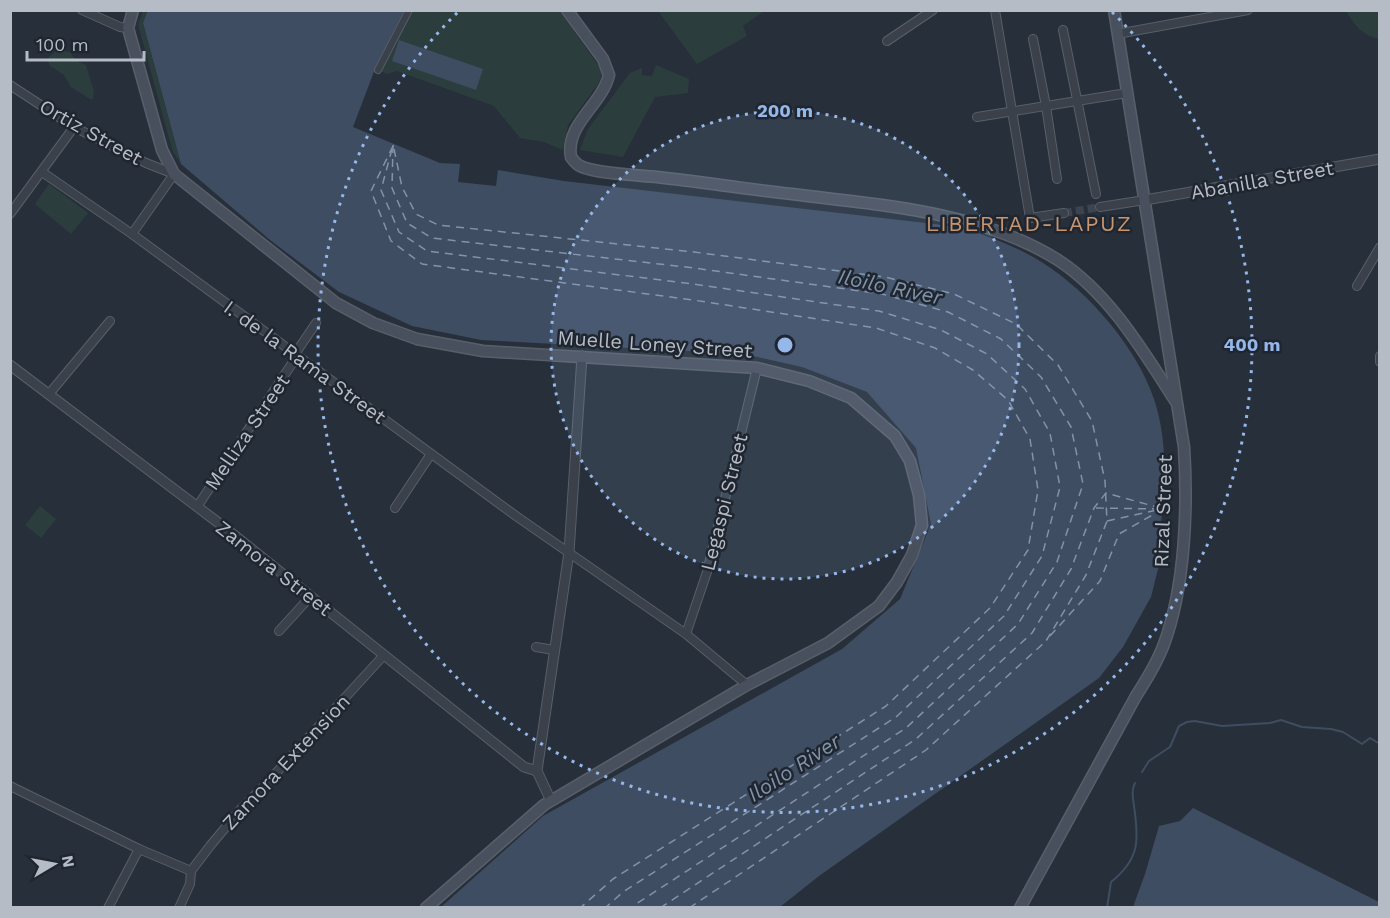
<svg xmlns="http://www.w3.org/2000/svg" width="1390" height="918" font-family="'Work Sans',sans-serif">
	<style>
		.green { fill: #2c3d3d }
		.water { fill: #3e4d61 }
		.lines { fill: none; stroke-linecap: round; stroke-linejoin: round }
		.stream { stroke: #3e4d61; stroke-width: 2 }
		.ferry { stroke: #8193aa; stroke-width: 1.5; stroke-dasharray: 8 6; stroke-linecap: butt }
		.minor-tunnel { stroke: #3c444f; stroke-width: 8; stroke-dasharray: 8 4; stroke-linecap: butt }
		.pedestrian-casing { stroke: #585f69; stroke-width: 8 }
		.minor-casing { stroke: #585f69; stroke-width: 10 }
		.tertiary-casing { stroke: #585f69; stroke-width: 11 }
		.secondary-casing { stroke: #585f69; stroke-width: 13 }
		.pedestrian { stroke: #3a414b; stroke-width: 6 }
		.minor { stroke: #3a414b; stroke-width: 8 }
		.tertiary { stroke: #3a414b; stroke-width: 9 }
		.secondary { stroke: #49505d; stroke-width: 10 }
		.ring { fill: none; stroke: #96b7ea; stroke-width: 3; stroke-dasharray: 3 6 }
		.labels { text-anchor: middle; stroke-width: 5; stroke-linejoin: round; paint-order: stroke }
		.street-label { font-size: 20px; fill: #b6bcc6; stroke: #1f2630 }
		.water-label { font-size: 21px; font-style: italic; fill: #8193aa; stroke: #1f2630 }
		.quarter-label { font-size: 22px; letter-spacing: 1.5px; fill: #c79670; stroke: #1f2630 }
		.centre { fill: #96b7ea; stroke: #1f2630; stroke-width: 3 }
		.ring-label { font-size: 18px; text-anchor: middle; font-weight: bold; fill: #96b7ea; stroke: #1f2630; stroke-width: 5; stroke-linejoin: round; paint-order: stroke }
	</style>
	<rect width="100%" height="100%" fill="#272f3a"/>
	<!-- green -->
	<g class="green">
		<polygon points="559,10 603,72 598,84 568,125 563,150 544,142 520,138 494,106 397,71 387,74 375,69 404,11"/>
		<polygon points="762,10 763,12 743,26 747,36 697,64 658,11"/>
		<polygon points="143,11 148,11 143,24 181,164 173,152 167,131 138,24"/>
		<path d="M1346,11H1379V39C1363,36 1354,25 1346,11Z"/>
		<polygon points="57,50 70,52 75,60 86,65 94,92 93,99 90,99 71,87 64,75 50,66 48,61 49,57"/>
		<polygon points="656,65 689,79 688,93 655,97 623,157 580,150 588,129 630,73 642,68 642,75 652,76"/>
		<polygon points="49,184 88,213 71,234 35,204"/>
		<polygon points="40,506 56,519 41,538 25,525"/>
	</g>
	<!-- water -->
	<g class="water">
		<path d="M148,10L404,11L375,69L353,127L440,163L460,164L458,182L496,186L498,170L564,181L960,227C988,236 1018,247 1043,263C1089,292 1137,348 1154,399C1170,447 1165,501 1157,549L1162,553L1151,597L1123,647L1099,678L819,876L780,907H441L543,816L842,649L900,599L931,524L916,448L867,392L802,367L744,354L481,340L412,326L339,292L270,240L181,164L143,23Z"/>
		<polygon points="399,40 483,69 476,90 392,61"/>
		<polygon points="1193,808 1379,902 1379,907 1133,907 1145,874 1159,826 1180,821"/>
	</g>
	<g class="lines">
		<!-- stream -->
		<g class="stream">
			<polyline points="1142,772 1149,761 1170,747 1179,726 1187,722 1195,721 1222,726 1270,723 1281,720 1302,727 1331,729 1343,732 1362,744 1370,738 1380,744"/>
			<path d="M1107,908L1111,882C1140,859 1139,840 1134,806C1133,798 1131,791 1135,783"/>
		</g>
		<!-- ferry -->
		<g class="ferry">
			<polyline points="393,145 392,188 407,223 432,238 694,268 882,294 948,312 1001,339 1041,377 1071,427 1083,484 1057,562 1018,624 906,728 630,908"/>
			<polyline points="393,146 371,191 391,241 422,264 693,300 876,328 935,348 973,370 1008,400 1030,439 1038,490 1028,550 990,608 886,706 613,879 580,908"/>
			<polyline points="392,149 381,190 399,232 427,251 693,284 879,311 941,330 987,354 1025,389 1050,433 1060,487 1042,556 1004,616 896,717 623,892 605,908"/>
			<polyline points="394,149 402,187 416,214 438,225 694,252 885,277 954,294 1016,324 1058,365 1092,421 1105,481 1107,521 1086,575 1046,641"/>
			<polyline points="1096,508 1160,509"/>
			<polyline points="1107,521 1157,510"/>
			<polyline points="1050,636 1100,581 1119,534 1163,509"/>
			<polyline points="660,908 916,739 1032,633 1071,569 1094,508 1106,493 1164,509"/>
			<polyline points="689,908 926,750 1045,642"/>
		</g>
		<!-- minor-tunnel -->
		<polyline class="minor-tunnel" points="1064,213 1100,207"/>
		<defs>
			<polyline id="pedestrian" points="378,70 409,10"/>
			<g id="minor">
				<polyline points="82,10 120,27 128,28"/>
				<polyline points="995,10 1030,218 1064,213"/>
				<polyline points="1063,30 1096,194"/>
				<polyline points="1117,34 1248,10"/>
				<polyline points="1033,39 1046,106 1057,179"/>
				<polyline points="887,41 933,10"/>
				<polyline points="10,85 74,127 146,163 174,174 132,234"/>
				<polyline points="977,117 1127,93"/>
				<polyline points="42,172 132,234 516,516 686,634 747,685"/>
				<polyline points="1100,207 1145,200"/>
				<polyline points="10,214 74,127"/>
				<polyline points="1357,286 1380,247"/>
				<polyline points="295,354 316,323"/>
				<polyline points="1380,356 1380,362"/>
				<polyline points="49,394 110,321"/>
				<polyline points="197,507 297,356"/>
				<polyline points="395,508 431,454"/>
				<polyline points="279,631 310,597"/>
				<polyline points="686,634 707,572 757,368"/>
				<polyline points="536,647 554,650"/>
				<polyline points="10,786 139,849 191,871"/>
				<polyline points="108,908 139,849"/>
				<polyline points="179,908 190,884 191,871 210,846 240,810 266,784 384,655"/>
			</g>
			<g id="tertiary">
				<polyline points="1145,200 1380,159"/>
				<polyline points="10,365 224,527 524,767 537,771"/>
				<polyline points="551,801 537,771 569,552 582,356"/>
			</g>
			<g id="secondary">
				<polyline points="133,10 128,28 162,150 174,174 336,303 373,323 417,339 483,351 757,368 809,381 851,398 895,436 910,461 919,495 922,525 912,555 897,582 879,606 828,643 747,685 544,805 426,908"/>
				<path d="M567,10L603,59L609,75C602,105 565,124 571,157C574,161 576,164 580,166C597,174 637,175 657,177C702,182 746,189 792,194C880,205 980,211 1058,260C1110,294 1143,351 1176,402"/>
				<path d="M1020,908L1136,696C1147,679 1157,663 1164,644C1185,587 1188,508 1184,447L1114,10"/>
			</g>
		</defs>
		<!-- pedestrian casing -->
		<use href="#pedestrian" class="pedestrian-casing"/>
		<!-- minor casing -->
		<use href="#minor" class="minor-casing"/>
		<!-- tertiary casing -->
		<use href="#tertiary" class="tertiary-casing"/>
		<!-- secondary casing -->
		<use href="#secondary" class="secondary-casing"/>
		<!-- pedestrian -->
		<use href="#pedestrian" class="pedestrian"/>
		<!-- minor -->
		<use href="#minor" class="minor"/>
		<!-- tertiary -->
		<use href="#tertiary" class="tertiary"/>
		<!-- secondary -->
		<use href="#secondary" class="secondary"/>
	</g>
	<!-- distance rings -->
	<circle cx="785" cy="345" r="234" fill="#96b7ea" fill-opacity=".12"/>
	<g class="ring">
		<circle cx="785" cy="345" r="234"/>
		<path d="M1112 12A467 467 0 1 1 458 12"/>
	</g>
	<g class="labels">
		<!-- street labels -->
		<g class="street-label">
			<text transform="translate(91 132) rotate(29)" y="7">Ortiz Street</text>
			<text transform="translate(1262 180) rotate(-10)" y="7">Abanilla Street</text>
			<text transform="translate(655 344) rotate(4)" y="7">Muelle Loney Street</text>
			<text transform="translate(305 362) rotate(36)" y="7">I. de la Rama Street</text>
			<text transform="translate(247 432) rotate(-56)" y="7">Melliza Street</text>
			<text transform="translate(724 502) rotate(-76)" y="7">Legaspi Street</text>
			<text transform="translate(1163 511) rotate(-88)" y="7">Rizal Street</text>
			<text transform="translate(274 568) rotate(38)" y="7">Zamora Street</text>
			<text transform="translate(286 762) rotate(-47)" y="7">Zamora Extension</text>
		</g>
		<!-- water labels -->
		<g class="water-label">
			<text transform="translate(890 287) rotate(12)" y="7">Iloilo River</text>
			<text transform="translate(794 768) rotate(-33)" y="7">Iloilo River</text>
		</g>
		<!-- quarter labels -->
		<g class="quarter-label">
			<text x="1029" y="231">LIBERTAD-LAPUZ</text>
		</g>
	</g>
	<circle cx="785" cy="345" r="9" class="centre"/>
	<g class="ring-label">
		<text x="785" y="117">200 m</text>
		<text x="1252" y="351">400 m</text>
	</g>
	<!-- border -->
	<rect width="1390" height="918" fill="none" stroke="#b6bcc6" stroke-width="24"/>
	<!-- north arrow -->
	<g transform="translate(54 864) rotate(80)" stroke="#1f2630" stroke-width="4.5" paint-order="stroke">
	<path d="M0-4.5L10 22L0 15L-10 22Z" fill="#b6bcc6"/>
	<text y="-9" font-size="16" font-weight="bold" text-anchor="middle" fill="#b6bcc6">N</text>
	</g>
	<!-- scale -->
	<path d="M27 51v9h117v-9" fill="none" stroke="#b6bcc6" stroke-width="3"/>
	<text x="36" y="51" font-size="18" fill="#b6bcc6" stroke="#1f2630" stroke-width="4.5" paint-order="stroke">100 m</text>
</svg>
